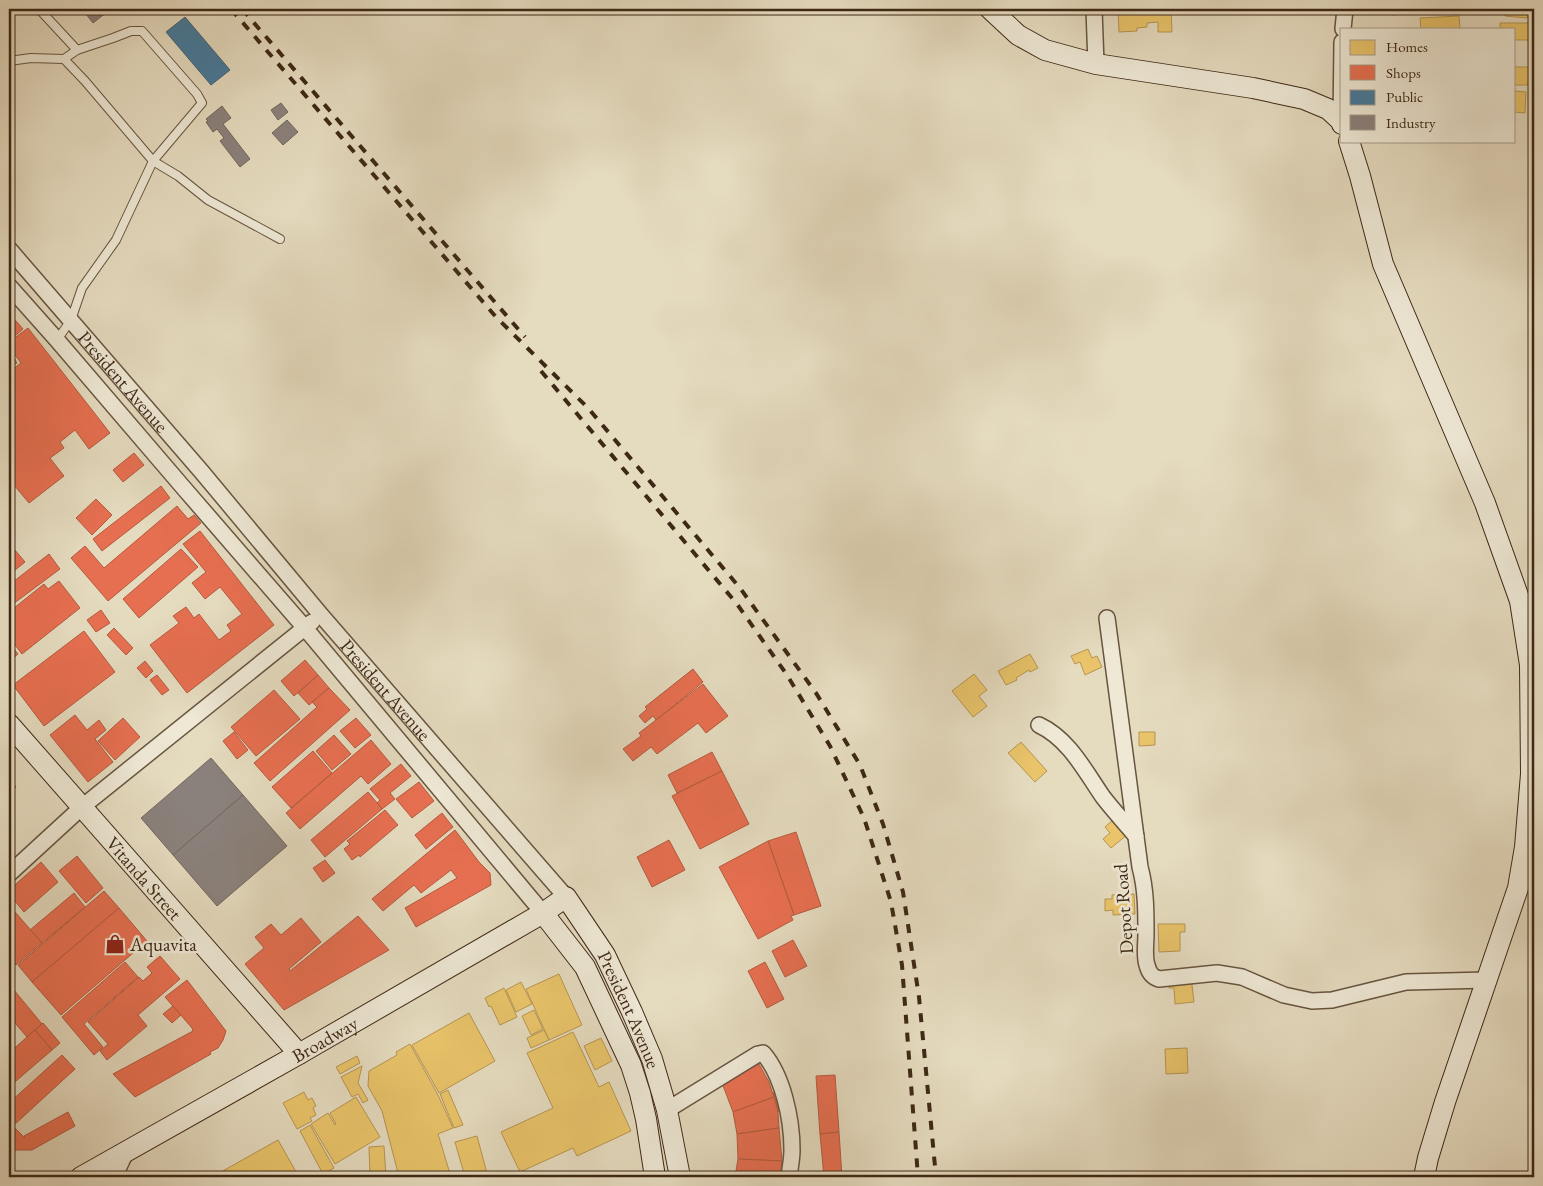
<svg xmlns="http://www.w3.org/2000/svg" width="1543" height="1186" font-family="'EB Garamond',serif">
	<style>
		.homes { fill: #e9c46a; stroke: #b69551 }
		.shops { fill: #e76f51; stroke: #b45a3f }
		.public { fill: #457b9d; stroke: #436274 }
		.industry { fill: #8a817c; stroke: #73665d }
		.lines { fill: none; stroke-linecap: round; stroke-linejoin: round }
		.lane-casing { stroke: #685540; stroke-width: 10 }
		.street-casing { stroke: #685540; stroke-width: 18 }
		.secondary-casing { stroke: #3e2816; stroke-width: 22 }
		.lane { stroke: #eee8d5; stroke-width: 8 }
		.street { stroke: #eee8d5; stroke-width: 15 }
		.secondary { stroke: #eee8d5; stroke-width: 20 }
		.rail { stroke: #3e2816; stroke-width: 4; stroke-dasharray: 9 9; stroke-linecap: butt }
		.labels { text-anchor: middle; stroke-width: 5; stroke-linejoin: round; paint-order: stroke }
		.street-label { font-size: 19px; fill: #3e2816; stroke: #eee8d5 }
		.poi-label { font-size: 19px; fill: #3e2816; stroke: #eee8d5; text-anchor: start }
	</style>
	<rect width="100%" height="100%" fill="#e5dbbf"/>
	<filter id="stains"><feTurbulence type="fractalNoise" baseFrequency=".004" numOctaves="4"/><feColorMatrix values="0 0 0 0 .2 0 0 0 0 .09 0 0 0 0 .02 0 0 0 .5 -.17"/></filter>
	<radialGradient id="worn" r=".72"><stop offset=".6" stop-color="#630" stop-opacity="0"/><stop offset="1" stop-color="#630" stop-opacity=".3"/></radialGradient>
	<!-- homes -->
	<g class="homes">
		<polygon points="1118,9 1171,9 1172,32 1158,32 1158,22 1147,23 1147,27 1137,28 1137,31 1119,32"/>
		<polygon points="1370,9 1405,9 1404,10 1397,9 1396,15 1370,13"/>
		<rect x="1419" y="9" width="34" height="2"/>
		<polygon points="1497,9 1534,9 1534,15 1528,15 1527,18 1505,16 1506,13 1497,12"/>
		<polygon points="1459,16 1460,29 1421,29 1420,18"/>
		<polygon points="1500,23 1534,23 1534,40 1514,40 1514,29 1500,29"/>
		<polygon points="1514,67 1529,67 1528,85 1514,85"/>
		<polygon points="1514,91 1526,92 1525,113 1514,112 1514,113"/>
		<polygon points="1088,649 1092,658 1097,656 1102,667 1085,675 1080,662 1075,664 1071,656"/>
		<polygon points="1030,654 1038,668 1030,672 1029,670 1016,678 1017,680 1006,685 998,671"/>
		<polygon points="974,674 987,690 979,696 987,706 973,717 952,691"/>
		<polygon points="1139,732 1155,732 1155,745 1139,746"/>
		<polygon points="1021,742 1047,771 1035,782 1008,753"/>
		<polygon points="1115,818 1128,834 1111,848 1103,839 1110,833 1105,827"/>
		<polygon points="1134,894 1135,914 1113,915 1113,910 1105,911 1105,899 1112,899 1112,895"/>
		<polygon points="1158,924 1185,924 1185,932 1180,932 1180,951 1159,952"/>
		<polygon points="559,974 582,1025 549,1040 526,989"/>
		<polygon points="1191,977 1194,1002 1175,1004 1174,988 1169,988 1168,980"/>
		<polygon points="521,982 532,1004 516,1012 506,990"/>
		<polygon points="504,988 517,1017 500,1025 491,1006 489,1007 485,998"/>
		<polygon points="534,1010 543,1029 531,1035 522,1016"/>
		<polygon points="469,1013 495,1061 439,1093 412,1045"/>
		<polygon points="544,1030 549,1040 531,1048 527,1038"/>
		<polygon points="573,1032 599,1087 609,1082 631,1131 577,1156 573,1148 520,1172 501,1132 553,1108 527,1053"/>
		<polygon points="601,1038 612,1061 595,1070 584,1046"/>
		<polygon points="410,1044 438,1095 453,1128 438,1134 451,1177 399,1177 382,1111 368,1086 369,1071 397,1055 396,1052"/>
		<polygon points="1187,1048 1188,1073 1166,1074 1165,1049"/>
		<polygon points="357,1056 360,1063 340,1074 336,1067"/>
		<polygon points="362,1066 358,1083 368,1100 363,1103 358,1094 352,1097 341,1077"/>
		<polygon points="448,1090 463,1125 454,1128 440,1094"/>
		<polygon points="304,1092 308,1100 312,1098 316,1106 313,1108 316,1115 310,1118 312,1121 297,1129 283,1103"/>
		<polygon points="356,1097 380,1137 335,1164 311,1124 328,1113 335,1125 336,1124 330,1113"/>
		<polygon points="310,1125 334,1168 323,1174 300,1131"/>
		<polygon points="477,1136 488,1177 465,1177 455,1142"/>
		<polygon points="278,1140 299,1177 212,1177"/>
		<polygon points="384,1146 386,1177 373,1177 373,1175 370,1175 369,1147"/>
	</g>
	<!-- shops -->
	<g class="shops">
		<polygon points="9,313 23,329 9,341"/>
		<polygon points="28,328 110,433 89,449 75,430 60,442 64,448 50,458 64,476 29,503 9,479 9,372 21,363 9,347 9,342"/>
		<polygon points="12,354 17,363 9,368 9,356"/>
		<polygon points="134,453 144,465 123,482 113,470"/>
		<polygon points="161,486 170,498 102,551 93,539"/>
		<polygon points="96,499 112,515 92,535 76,518"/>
		<polygon points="177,506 188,519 194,515 201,523 108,601 71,558 85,546 104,568"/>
		<polygon points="200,531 274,625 187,693 150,645 179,623 173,616 186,607 194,618 199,614 219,640 231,631 227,625 242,614 220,587 205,599 192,583 206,572 183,544"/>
		<polygon points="9,543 25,562 9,575"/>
		<polygon points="181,549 198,567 139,618 123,599"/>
		<polygon points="49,554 60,569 9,607 9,585"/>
		<polygon points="59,581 80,608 22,654 9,637 9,612 44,584 48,589"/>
		<polygon points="101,610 110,623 96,632 87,620"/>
		<polygon points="114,628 133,648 126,655 107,635"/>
		<polygon points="84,631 115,672 44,726 13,685"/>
		<polygon points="9,643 18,654 9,662"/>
		<polygon points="305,660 318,675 294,696 281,681"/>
		<polygon points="145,661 153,671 146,678 137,668"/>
		<polygon points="693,669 703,682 656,720 653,716 645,723 639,716 647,709 645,707"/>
		<polygon points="157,675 169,690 162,695 150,680"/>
		<polygon points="318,675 329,688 309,705 298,693"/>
		<polygon points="703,684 728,716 706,733 698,723 657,754 651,747 633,761 623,749 641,736 639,733"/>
		<polygon points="329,688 350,710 270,781 254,763 317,707 312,702"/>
		<polygon points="274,690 300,719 256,756 231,727"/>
		<polygon points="75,715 87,730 99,720 106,730 95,739 113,762 88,782 50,735"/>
		<polygon points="123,718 140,737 115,760 98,741"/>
		<polygon points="356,718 371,735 355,748 340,731"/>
		<polygon points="234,732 248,750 237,759 223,741"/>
		<polygon points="334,735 351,754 332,770 316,751"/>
		<polygon points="371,740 391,764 368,784 361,776 300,829 286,813"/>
		<polygon points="313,751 332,773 291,808 272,787"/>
		<polygon points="712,752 722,771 677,793 668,775"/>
		<polygon points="401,764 411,776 390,793 395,799 382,809 377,803 380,800 370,789"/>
		<polygon points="722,771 749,824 700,849 672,796"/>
		<polygon points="9,777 16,787 9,793"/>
		<polygon points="419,782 434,801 412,818 396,799"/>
		<polygon points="368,792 382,809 325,857 311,840"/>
		<polygon points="385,810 398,825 360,857 359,855 352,860 344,849 350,844 347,841"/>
		<polygon points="442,813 453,827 426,849 415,835"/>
		<polygon points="455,830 479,862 490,873 491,885 416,927 405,908 457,878 451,870 421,893 414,885 383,911 372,899"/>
		<polygon points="796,832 821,906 794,915 768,841"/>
		<polygon points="669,840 685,870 652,887 637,857"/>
		<polygon points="768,841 794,915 791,916 793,920 758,939 719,867"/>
		<polygon points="77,856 103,888 86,903 59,871"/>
		<polygon points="325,860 335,873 323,882 313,868"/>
		<polygon points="41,862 58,882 24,912 9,894 9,890"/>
		<polygon points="104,891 119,908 32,982 18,965"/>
		<polygon points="74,893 85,907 42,943 30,930"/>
		<polygon points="9,905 42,943 16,965 9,956"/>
		<polygon points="119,908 147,941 61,1015 32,982"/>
		<polygon points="358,916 389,950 284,1010 245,964 264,948 255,937 271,924 281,935 301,918 321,942 289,969 290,971"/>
		<polygon points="793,940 807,966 785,977 772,951"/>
		<polygon points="160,956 180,979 138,1015 147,1026 107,1060 100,1051 108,1044 88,1022 139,977 143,981 152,973 147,967"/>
		<polygon points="125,962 138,977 84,1024 103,1047 94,1055 62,1017"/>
		<polygon points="765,962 784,999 767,1008 748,971"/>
		<polygon points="187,980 226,1031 223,1040 218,1048 210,1052 211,1054 135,1097 113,1074 193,1031 192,1028 165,997"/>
		<polygon points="9,984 42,1024 27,1037 9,1016"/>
		<polygon points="173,1006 181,1015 172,1023 163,1014"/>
		<polygon points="43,1023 60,1043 52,1050 35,1030"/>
		<polygon points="35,1030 52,1050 9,1087 9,1053"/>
		<polygon points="62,1055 75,1069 13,1126 25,1138 24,1136 68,1112 75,1126 32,1150 16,1150 14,1152 9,1147 9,1103"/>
		<polygon points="759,1064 769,1082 774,1097 733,1112 722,1083"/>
		<polygon points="835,1075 839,1132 820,1134 816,1076"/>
		<polygon points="779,1091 785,1110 779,1112 773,1093"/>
		<polygon points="774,1097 778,1112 779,1128 737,1134 733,1112"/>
		<polygon points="779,1128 782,1161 738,1159 737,1134"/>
		<polygon points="839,1132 842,1177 824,1177 820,1134"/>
		<polygon points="738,1159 782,1161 780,1177 735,1177"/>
	</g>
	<!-- public -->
	<polygon class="public" points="185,17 230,70 211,85 166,32"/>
	<!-- industry -->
	<g class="industry">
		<polygon points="82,9 105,9 107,12 93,23"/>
		<polygon points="281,103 288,112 278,120 271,110"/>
		<polygon points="222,106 231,118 223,124 250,159 240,167 220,141 224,138 217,129 213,132 206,122 208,121 206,119"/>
		<polygon points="287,120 298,132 283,145 272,133"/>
		<polygon points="211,758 243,795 173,855 141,818"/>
		<polygon points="243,795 287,846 217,906 173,855"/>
	</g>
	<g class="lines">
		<defs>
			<g id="lane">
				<polyline points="39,9 77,50"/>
				<polyline points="9,61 31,58 64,59 85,81 153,161 178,176 208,200 280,239"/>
				<polyline points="57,340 71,320 82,288 116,240 153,161 202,103 197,94 142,31 131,31 113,38 77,50 64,59"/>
			</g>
			<g id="street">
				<polyline points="1094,9 1096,64"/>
				<polyline points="1343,29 1345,9"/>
				<polyline points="1341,121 1342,42"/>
				<path id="s1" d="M9,249L201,471L321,615L566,897"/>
				<polyline points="9,286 57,340 182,486 305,628 543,913"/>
				<path d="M1107,618L1140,867C1146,889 1146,911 1146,934C1146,944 1144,956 1147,965C1149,973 1152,977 1159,979L1217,973L1242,977L1284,995L1312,1001L1332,1000L1406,982L1487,980"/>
				<path d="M1039,725C1069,739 1085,771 1103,797C1113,810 1125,823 1136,836"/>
				<polyline points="9,874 82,807 312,622"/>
				<path d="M667,1110L758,1054L763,1053C783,1076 792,1119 792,1150C792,1159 790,1168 789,1177"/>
				<polyline points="116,1177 117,1171 126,1152"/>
			</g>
			<g id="secondary">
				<polyline points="990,9 1018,35 1045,50 1096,64 1253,88 1304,99 1328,109 1341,121 1342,124"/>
				<polyline points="1349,141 1360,176 1383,264 1485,503 1520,601 1530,665 1531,774 1525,847 1518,888 1445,1102 1428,1158 1424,1177"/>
				<path id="s2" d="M9,724L299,1054"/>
				<polyline points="543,913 585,967 631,1065 640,1093 646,1119 655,1177"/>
				<path id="s3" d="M81,1177L299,1054L543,913L566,897L605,955L632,1012L652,1059L667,1110L680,1177"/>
			</g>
		</defs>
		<!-- lane casing -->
		<use href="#lane" class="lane-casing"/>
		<!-- street casing -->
		<use href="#street" class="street-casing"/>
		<!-- secondary casing -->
		<use href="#secondary" class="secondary-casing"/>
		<!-- lane -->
		<use href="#lane" class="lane"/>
		<!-- street -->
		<use href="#street" class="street"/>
		<!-- secondary -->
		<use href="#secondary" class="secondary"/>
		<!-- rail -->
		<g class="rail">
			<polyline points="231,9 496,317 588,408 740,588 816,693 860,765 883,824 903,892 919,997 936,1177"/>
			<polyline points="242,9 525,337"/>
			<polyline points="541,371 737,604 787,675 830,746 864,818 891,902 902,965 918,1177"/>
		</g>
	</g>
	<!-- icons -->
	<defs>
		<symbol id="shop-bare" viewBox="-9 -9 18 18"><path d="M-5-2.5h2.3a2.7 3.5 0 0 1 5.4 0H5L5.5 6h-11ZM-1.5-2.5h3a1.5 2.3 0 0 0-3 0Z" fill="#8f2418" stroke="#eee8d5" stroke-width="2.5" paint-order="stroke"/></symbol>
	</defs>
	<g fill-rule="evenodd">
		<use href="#shop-bare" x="101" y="930" width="28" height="28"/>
	</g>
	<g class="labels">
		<!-- street labels -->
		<g class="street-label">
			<text dy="7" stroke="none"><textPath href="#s1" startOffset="175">President Avenue</textPath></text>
			<text dy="7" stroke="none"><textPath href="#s1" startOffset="580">President Avenue</textPath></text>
			<text dy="7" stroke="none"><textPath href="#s2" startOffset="205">Vitanda Street</textPath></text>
			<text transform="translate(1123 909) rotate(-94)" y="7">Depot Road</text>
			<text dy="7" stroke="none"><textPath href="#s3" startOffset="690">President Avenue</textPath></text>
			<text dy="7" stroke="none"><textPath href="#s3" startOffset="280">Broadway</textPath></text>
		</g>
		<!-- poi labels -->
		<g class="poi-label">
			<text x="130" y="951">Aquavita</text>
		</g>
	</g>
	<!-- margin -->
	<rect width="1543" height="1186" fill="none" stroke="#e5dbbf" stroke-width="30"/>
	<rect x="10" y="10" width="1523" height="1166" fill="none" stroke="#3e2816" stroke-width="2.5"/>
	<rect x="15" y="15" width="1513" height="1156" fill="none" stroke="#3e2816"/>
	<!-- legend -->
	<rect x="1340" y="28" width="175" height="115" fill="#eee8d5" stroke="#a89b89"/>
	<rect x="1350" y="40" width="25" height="15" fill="#e9c46a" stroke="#a89b89"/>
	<text x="1386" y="52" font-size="15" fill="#3e2816">Homes</text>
	<rect x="1350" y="65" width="25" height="15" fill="#e76f51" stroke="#a89b89"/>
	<text x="1386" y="78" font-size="15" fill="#3e2816">Shops</text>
	<rect x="1350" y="90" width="25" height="15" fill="#457b9d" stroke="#a89b89"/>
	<text x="1386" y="102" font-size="15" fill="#3e2816">Public</text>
	<rect x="1350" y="115" width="25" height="15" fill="#8a817c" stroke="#a89b89"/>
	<text x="1386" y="128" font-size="15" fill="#3e2816">Industry</text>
	<rect width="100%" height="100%" filter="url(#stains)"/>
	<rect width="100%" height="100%" fill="url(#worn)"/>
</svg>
